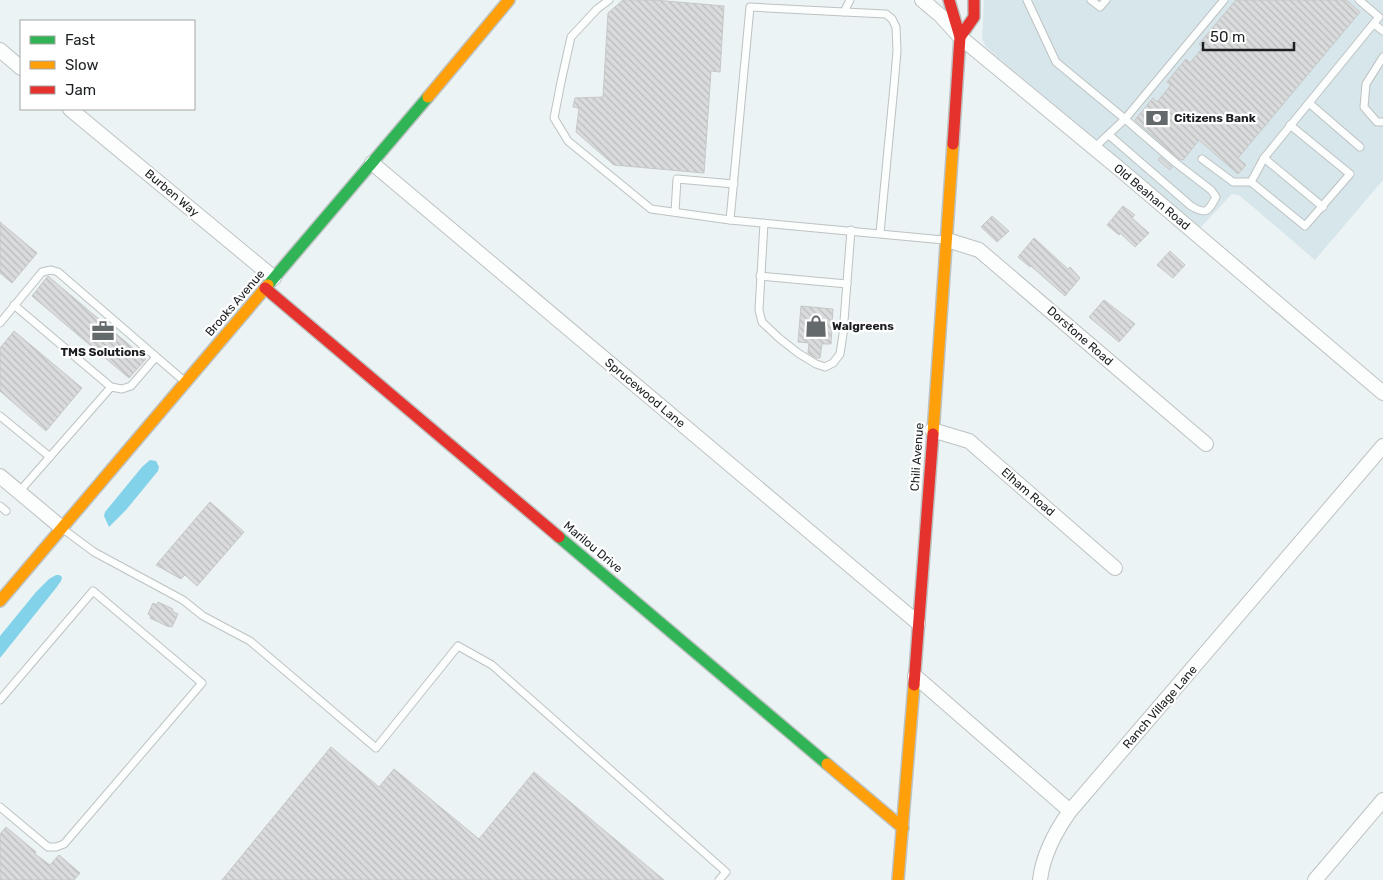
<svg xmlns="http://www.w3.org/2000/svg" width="1383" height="880" font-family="Rubik,sans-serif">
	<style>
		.built { fill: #d7e6ea }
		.water { fill: #82d3ea }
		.building { fill: url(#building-back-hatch); stroke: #c6c7c9 }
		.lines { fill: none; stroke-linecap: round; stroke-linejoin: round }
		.lane-casing { stroke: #bdc2c2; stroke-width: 9 }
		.street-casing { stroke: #bdc2c2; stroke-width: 16 }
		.fast-casing { stroke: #bdc2c2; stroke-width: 14 }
		.slow-casing { stroke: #bdc2c2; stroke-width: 14 }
		.jam-casing { stroke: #bdc2c2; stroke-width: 14 }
		.lane { stroke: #fcfdfd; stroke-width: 7 }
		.street { stroke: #fcfdfd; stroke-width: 14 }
		.fast { stroke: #30b455; stroke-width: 11 }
		.slow { stroke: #ff9f0a; stroke-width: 11 }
		.jam { stroke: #e5322d; stroke-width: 11 }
		.labels { text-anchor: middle; stroke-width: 4.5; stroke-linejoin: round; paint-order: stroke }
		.poi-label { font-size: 12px; font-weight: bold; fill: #1b1f21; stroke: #fff; text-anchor: start }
		.street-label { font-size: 12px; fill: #1b1f21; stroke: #fff }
	</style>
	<defs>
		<pattern id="building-back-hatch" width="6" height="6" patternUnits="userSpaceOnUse" patternTransform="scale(1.25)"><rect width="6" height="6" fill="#dadbdc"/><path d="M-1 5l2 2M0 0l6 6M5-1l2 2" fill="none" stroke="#babcbc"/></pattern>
	</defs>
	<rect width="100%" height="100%" fill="#ecf3f4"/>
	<!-- built -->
	<polygon class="built" points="984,0 1383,0 1383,180 1315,260 1239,195 1232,194 1199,229 986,47 982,39"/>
	<!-- water -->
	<g class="water">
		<polygon points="150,460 156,461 159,467 158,471 126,510 109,527 104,516 105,512 142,467"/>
		<polygon points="56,575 59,575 62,577 61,581 56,588 0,658 0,636 36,592 49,579"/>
	</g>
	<!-- building -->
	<g class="building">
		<polygon points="623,0 654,0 724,6 720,72 711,71 704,173 614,165 576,132 579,108 573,107 575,98 603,97 608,13"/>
		<polygon points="1236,0 1346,0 1360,12 1238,158 1246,165 1238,174 1199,140 1183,160 1179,159 1135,120 1153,98 1157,102 1171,85 1167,82 1186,59 1190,63 1203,47 1199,44"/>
		<polygon points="1160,157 1172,167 1170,170 1158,160"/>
		<polygon points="1123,206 1135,215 1132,218 1149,233 1135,247 1120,233 1119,235 1107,225"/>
		<polygon points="992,216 1009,231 997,242 981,227"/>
		<polygon points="0,222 37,253 12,283 0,273"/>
		<polygon points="1034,238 1068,269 1070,267 1080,278 1065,296 1031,266 1030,267 1018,257"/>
		<polygon points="1170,251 1185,265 1173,278 1157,265"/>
		<polygon points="48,276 146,359 129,378 32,296"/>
		<polygon points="1104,300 1135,324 1119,342 1089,317"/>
		<polygon points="801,306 833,309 831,344 822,344 820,358 816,358 808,353 809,343 798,342"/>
		<polygon points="14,331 82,388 46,431 0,391 0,348"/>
		<polygon points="210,502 244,532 197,586 185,575 181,579 156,565"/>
		<polygon points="158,602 173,609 172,611 178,614 172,627 169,626 169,627 150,618 151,616 148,614 153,603 157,605"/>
		<polygon points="331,747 379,787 394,769 479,839 534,772 664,880 222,880"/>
		<polygon points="6,827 36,852 35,854 50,865 59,855 80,873 74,880 0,880 0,834"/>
	</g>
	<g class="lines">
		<defs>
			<g id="lane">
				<polyline points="609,0 597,9 571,37 561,82 554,118 568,141 651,209 730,220"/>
				<polyline points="850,0 844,12 750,7 730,220 944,240"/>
				<path d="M1027,0L1056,62L1125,119L1176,163L1211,190L1216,197C1208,212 1206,215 1191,206L1109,135"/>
				<polyline points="1091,0 1100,7 1106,0"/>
				<polyline points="844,12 886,14 892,19 896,27 897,51 894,86 880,233"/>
				<polyline points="1374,24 1383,31"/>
				<polyline points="1383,57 1366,84 1364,107 1377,122 1383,122"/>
				<polyline points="1309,103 1360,147"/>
				<polyline points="1094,148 1125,119 1224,0"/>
				<polyline points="1264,158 1323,207"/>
				<polyline points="1202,159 1233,182 1251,182 1264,158 1379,17 1359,0"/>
				<polyline points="1251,182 1305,226 1350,174 1290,125"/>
				<polyline points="675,212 677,179 734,184"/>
				<polyline points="764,223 759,310 762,322 779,338 798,353 816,364 825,367 833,363 840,354 843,334 851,230"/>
				<polyline points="760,276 847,284"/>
				<polyline points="14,305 111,387"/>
				<polyline points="0,323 42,272 51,270 58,272 183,380"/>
				<polyline points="0,416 50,457"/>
				<polyline points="19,492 111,387 122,389 131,386 156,357"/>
				<polyline points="0,506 6,511"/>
				<polyline points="63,529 94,552 183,600 203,616 250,641 376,748 458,646 492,665 726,872 719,880"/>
				<polyline points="0,700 93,591 202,683 64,844 56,847 48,847 0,807"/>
			</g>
			<g id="street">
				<polyline points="922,0 941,16 960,37 1122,171 1383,393"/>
				<polyline points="0,50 21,68"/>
				<polyline points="70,109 274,278"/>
				<polyline points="372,163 918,623"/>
				<polyline points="947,240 979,250 1206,444"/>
				<polyline points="932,430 969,441 1115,568"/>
				<polyline points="0,476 62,528"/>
				<polyline points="915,676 1070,811"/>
				<path d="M1040,880C1043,854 1055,832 1070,811L1383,446"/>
				<polyline points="1315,880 1383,800"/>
			</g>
			<g id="fast">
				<polyline points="268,285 428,97"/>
				<polyline points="559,537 827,764"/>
			</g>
			<g id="slow">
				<polyline points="428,97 509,0"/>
				<polyline points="933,434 953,144"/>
				<polyline points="0,601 268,285"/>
				<polyline points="827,764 903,828"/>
				<polyline points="898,880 914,685"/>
			</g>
			<g id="jam">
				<polyline points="949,0 960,37 953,144"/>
				<polyline points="960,37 974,17 974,0"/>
				<polyline points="265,288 559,537"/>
				<polyline points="914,685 933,434"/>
			</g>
		</defs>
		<!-- lane casing -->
		<use href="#lane" class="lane-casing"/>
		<!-- street casing -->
		<use href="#street" class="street-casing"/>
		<!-- fast casing -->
		<use href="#fast" class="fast-casing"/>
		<!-- slow casing -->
		<use href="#slow" class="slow-casing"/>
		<!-- jam casing -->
		<use href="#jam" class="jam-casing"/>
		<!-- lane -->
		<use href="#lane" class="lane"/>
		<!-- street -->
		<use href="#street" class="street"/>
		<!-- fast -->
		<use href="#fast" class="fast"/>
		<!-- slow -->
		<use href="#slow" class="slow"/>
		<!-- jam -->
		<use href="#jam" class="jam"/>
	</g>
	<!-- icons -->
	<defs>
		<symbol id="bank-bare" viewBox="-9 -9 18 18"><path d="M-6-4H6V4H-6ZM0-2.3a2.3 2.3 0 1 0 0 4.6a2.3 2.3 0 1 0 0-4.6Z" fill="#64696b" stroke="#fff" stroke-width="2.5" paint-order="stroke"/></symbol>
		<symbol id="shop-bare" viewBox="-9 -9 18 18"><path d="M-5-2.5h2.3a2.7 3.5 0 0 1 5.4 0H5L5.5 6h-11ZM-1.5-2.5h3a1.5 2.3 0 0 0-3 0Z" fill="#64696b" stroke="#fff" stroke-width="2.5" paint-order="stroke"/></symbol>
		<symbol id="office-bare" viewBox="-9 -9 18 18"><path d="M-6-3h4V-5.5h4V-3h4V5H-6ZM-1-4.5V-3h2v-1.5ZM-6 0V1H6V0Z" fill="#64696b" stroke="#fff" stroke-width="2.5" paint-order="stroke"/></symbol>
	</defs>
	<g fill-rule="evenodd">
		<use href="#bank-bare" x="1141" y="102" width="32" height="32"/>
		<use href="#shop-bare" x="800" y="310" width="32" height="32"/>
		<use href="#office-bare" x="87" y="315" width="32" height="32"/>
	</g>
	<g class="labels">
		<!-- poi labels -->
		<g class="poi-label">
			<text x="1174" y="122">Citizens Bank</text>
			<text x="832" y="330">Walgreens</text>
			<text x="103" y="356" text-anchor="middle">TMS Solutions</text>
		</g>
		<!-- street labels -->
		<g class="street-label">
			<text transform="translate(172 193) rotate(40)" y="4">Burben Way</text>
			<text transform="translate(1152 197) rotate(40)" y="4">Old Beahan Road</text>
			<text transform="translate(235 303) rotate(-49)" y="4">Brooks Avenue</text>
			<text transform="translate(1080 336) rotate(41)" y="4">Dorstone Road</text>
			<text transform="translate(645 393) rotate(40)" y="4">Sprucewood Lane</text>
			<text transform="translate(917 457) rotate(-86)" y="4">Chili Avenue</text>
			<text transform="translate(1028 492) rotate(41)" y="4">Elham Road</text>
			<text transform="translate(593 547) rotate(40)" y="4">Marilou Drive</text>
			<text transform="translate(1160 707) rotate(-49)" y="4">Ranch Village Lane</text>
		</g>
	</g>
	<!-- legend -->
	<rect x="20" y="20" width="175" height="90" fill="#ffffff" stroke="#a4a5a6"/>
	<rect x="30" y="36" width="25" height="8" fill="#30b455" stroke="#a4a5a6"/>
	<text x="65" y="45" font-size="15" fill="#1b1f21">Fast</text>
	<rect x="30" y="61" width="25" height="8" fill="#ff9f0a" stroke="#a4a5a6"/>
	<text x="65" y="70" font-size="15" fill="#1b1f21">Slow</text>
	<rect x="30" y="86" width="25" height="8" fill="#e5322d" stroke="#a4a5a6"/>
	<text x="65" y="95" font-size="15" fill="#1b1f21">Jam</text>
	<!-- scale -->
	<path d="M1203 42v8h91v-8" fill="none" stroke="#1b1f21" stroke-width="2.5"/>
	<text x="1210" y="42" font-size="15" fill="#1b1f21" stroke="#ffffff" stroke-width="4" paint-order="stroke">50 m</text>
</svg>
